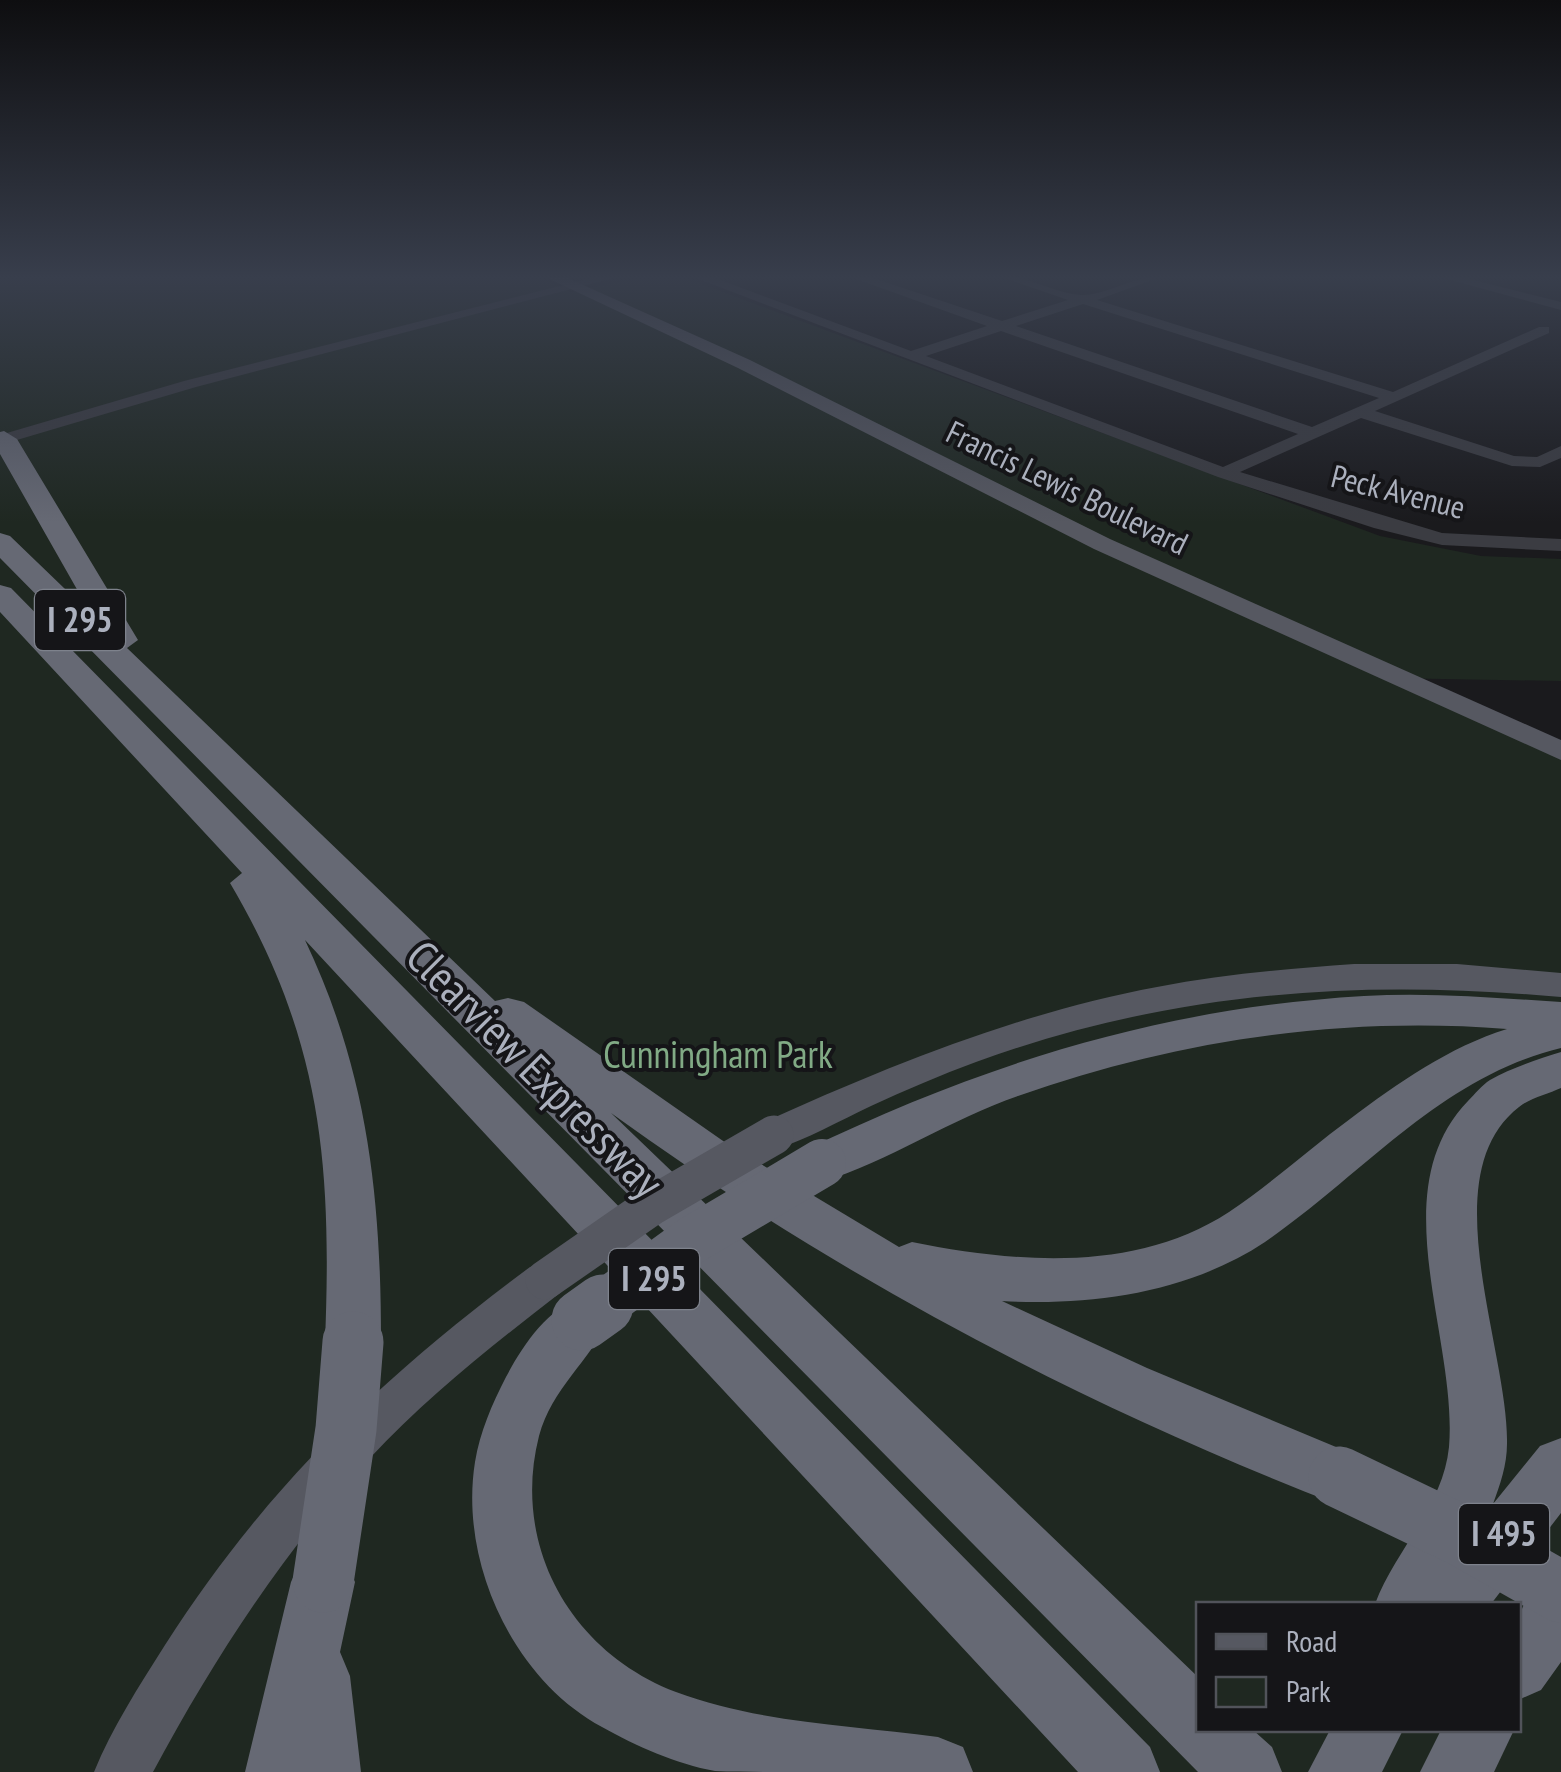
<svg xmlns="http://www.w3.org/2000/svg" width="1561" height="1772" font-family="'PT Sans Narrow',sans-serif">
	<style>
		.green { fill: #1f2821; fill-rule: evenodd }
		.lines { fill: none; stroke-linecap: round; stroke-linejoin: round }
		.minor { fill: #3b3c42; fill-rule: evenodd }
		.major { fill: #565861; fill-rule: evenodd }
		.highway { fill: #666974; fill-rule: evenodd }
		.major-bridge { stroke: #565861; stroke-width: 39 }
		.highway-bridge-far1 { stroke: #666974; stroke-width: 48 }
		.highway-bridge { stroke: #666974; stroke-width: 61 }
		.labels { text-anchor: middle; stroke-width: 8; stroke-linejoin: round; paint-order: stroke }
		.far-street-label { font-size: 32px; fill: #abb0bd; stroke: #151518 }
		.shield { fill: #151518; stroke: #7e828c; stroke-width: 2.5 }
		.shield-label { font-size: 35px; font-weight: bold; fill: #abb0bd }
		.park-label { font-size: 38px; fill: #81aa85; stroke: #151518 }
		.near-street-label { font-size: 45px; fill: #abb0bd; stroke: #151518 }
	</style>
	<rect width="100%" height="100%" fill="#1a1a1d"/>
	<!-- green -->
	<path class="green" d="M0,275H533L571,292L652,275H677L1380,536L1481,556L1561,559V681L1388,678L1561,758V1772H0ZM1198,1604H1518V1730H1198Z"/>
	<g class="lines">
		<!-- minor -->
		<g class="minor">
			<polygon points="603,275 625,275 196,387 0,445 0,435 184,381"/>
			<path d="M688,275H707L911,351L987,326L845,275H864L1002,321L1068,300L996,275C1027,275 1052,293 1081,295C1104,296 1136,275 1166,275L1097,300L1393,392L1539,327H1549V333L1375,411L1514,456L1537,457L1561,446V458L1540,467L1512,466L1361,418L1240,472L1442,533L1561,539V551L1442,545L1374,528L1218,477ZM1083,304L1379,398L1312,427L1016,326ZM1001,331L1298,434L1223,467L926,356Z"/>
			<polygon points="1432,275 1454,275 1561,302 1561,310"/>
		</g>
		<!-- major -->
		<g class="major">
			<polygon points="541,275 561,275 750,360 1110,539 1561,740 1561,760 1094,549 738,368"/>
			<path d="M1354,964H1457L1561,973V997C1356,979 1172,991 976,1062C941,1075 905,1090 871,1106C839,1121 808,1139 774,1150L760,1146L754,1135L760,1124C888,1066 1018,1013 1157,987C1222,974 1288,969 1354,964Z"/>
			<path d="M545,1262L560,1267L567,1280L560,1293C494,1344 427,1397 370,1458C283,1552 213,1660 153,1772H94C112,1728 139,1686 165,1645C267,1486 380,1379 530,1267Z"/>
		</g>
		<!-- highway -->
		<g class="highway">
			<path d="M4,431L17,439L138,640L127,648L495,1001L508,998L524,1002L726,1143L899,1247L912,1242C1016,1263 1136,1273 1229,1212C1271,1184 1309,1149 1350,1119C1398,1083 1449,1047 1507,1029C1341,1016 1175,1040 1018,1096C951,1119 889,1161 822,1182L805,1176L797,1163L805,1150C986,1063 1162,1008 1364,996C1430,992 1496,998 1561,1002V1048C1439,1078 1364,1174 1265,1242C1188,1293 1092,1306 1002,1301L1147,1368L1360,1457L1369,1477L1360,1497L1339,1505C1081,1405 835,1275 611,1113L1198,1677V1730H1253L1272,1747L1282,1772H1198L0,558V533L10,536L91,614L0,454V432Z"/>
			<path d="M0,585L11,588L1150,1747L1160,1772H1078L305,940C368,1073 381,1197 381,1342L373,1359L353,1366L333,1359L325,1342C332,1165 322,1039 230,883L242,873L0,612Z"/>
			<path d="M1561,1052V1088C1548,1094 1530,1098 1519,1107C1431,1175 1509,1350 1507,1444C1507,1465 1500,1485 1493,1504L1540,1446L1561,1438V1513L1491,1604H1375C1395,1550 1443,1507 1449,1447C1458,1338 1381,1191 1468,1101C1475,1094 1482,1085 1490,1080C1511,1068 1538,1059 1561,1052Z"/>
			<path d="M582,1297L601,1304L609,1320C589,1362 552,1388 539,1436C511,1546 571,1652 676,1692C758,1723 852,1725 938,1737L963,1747L973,1772C915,1772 856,1772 798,1772C772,1772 741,1772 715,1771C676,1764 636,1746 602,1727C513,1679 459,1562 475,1462C480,1432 492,1404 506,1377C523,1345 547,1309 582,1297Z"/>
			<polygon points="323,1551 345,1560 355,1582 340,1652 350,1676 361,1772 245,1772 291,1582 301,1560"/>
			<path d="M1561,1574V1662L1541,1690L1518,1700C1518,1646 1502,1598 1561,1574Z"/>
			<polygon points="1330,1730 1403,1730 1382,1772 1308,1772"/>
			<polygon points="1441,1730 1514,1730 1494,1772 1420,1772"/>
		</g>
		<!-- major-bridge -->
		<polyline class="major-bridge" points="545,1280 653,1205 774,1135"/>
		<!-- highway-bridge-far1 -->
		<polyline class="highway-bridge-far1" points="600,1307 692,1240 822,1163"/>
		<!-- highway-bridge -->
		<g class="highway-bridge">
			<polyline points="582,1320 603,1305"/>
			<polyline points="1339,1477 1462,1536 1561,1592"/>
			<polyline points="323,1582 346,1429 353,1342"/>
		</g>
	</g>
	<!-- sky -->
	<linearGradient id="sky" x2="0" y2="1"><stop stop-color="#0e0e10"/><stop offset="0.53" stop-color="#383e4c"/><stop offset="1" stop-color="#383e4c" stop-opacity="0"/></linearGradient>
	<rect width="1561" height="523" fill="url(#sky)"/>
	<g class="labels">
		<!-- far-street labels -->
		<g class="far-street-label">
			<text transform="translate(1067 488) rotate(26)" y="11">Francis Lewis Boulevard</text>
			<text transform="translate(1398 492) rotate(14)" y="11">Peck Avenue</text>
		</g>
		<!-- shield labels -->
		<g class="shield">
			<rect x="35" y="590" width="90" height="60" rx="8"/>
			<rect x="609" y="1249" width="90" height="60" rx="8"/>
			<rect x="1459" y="1504" width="90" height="60" rx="8"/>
		</g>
		<g class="shield-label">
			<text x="80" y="632">I 295</text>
			<text x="654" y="1291">I 295</text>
			<text x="1504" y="1546">I 495</text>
		</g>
		<!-- park labels -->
		<g class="park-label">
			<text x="718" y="1068">Cunningham Park</text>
		</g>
		<!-- near-street labels -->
		<g class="near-street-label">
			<text transform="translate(535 1069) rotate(45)" y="16">Clearview Expressway</text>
		</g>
	</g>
	<!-- legend -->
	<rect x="1196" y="1602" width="325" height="130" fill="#151518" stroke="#51535a" stroke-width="2.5"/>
	<rect x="1216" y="1634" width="50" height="15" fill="#565861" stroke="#51535a" stroke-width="2.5"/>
	<text x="1286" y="1652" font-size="30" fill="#abb0bd">Road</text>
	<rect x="1216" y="1677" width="50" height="30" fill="#1f2821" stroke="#51535a" stroke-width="2.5"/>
	<text x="1286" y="1702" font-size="30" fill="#abb0bd">Park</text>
</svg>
